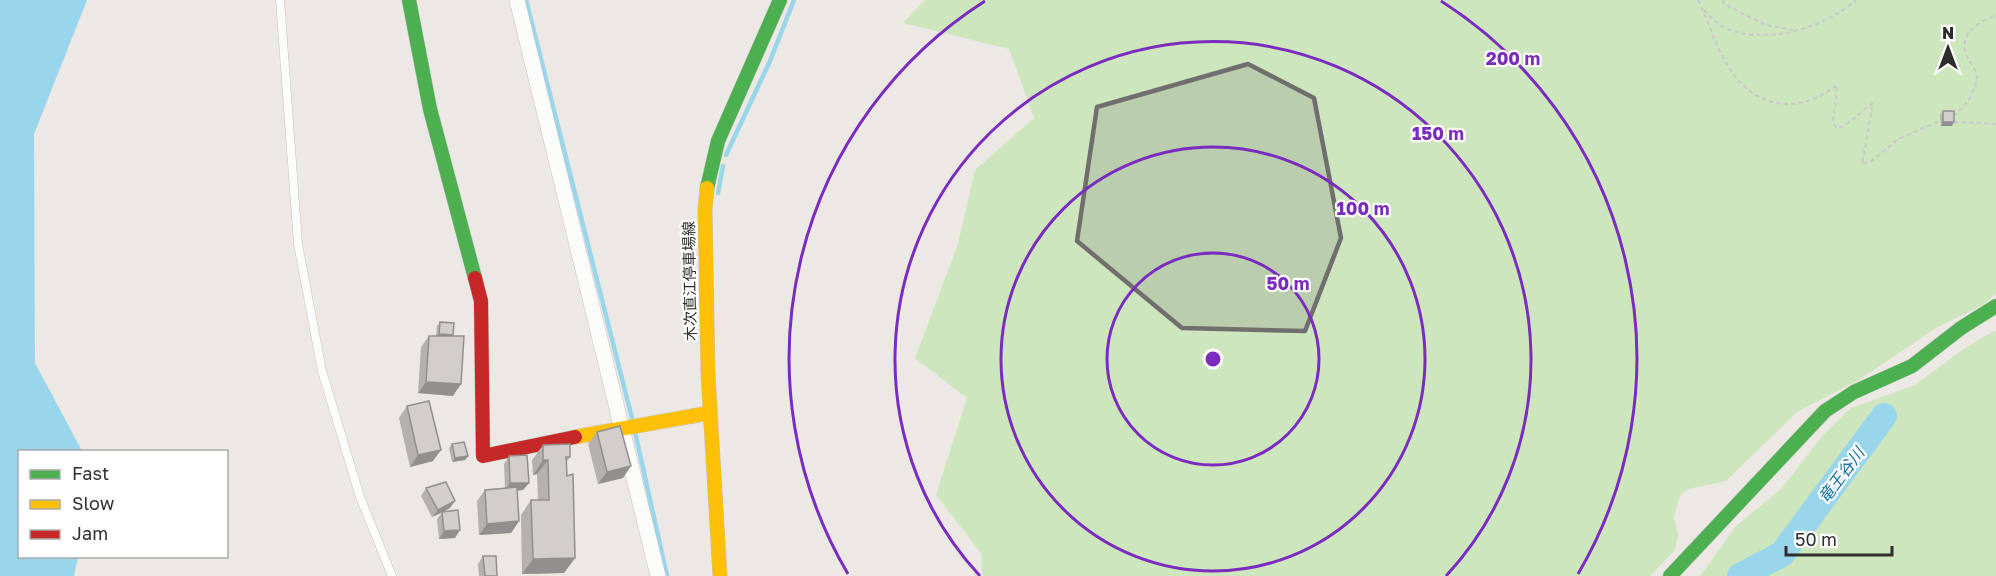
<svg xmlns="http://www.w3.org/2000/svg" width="1996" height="576" font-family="'Golos Text','Noto Sans JP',sans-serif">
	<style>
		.green { fill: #cee6be }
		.water { fill: #99d6ec }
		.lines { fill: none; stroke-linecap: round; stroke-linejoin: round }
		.stream { stroke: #99d6ec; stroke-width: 4.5 }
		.river { stroke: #99d6ec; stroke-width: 26 }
		.lane-casing { stroke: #c5c4c5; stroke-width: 9 }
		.street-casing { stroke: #c5c4c5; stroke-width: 16 }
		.fast-casing { stroke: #c5c4c5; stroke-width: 15 }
		.slow-casing { stroke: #c5c4c5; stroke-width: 15 }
		.jam-casing { stroke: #c5c4c5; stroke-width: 15 }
		.path { stroke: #c9c9c8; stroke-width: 2; stroke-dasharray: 4.5 3; stroke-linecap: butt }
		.lane { stroke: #fcfcfb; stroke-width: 8 }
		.street { stroke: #fcfcfb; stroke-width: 15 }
		.fast { stroke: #4caf50; stroke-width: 14 }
		.slow { stroke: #ffc107; stroke-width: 14 }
		.jam { stroke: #c62828; stroke-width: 14 }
		.wall { fill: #b4b1af }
		.shaded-wall { fill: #92908e }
		.building { fill: #d1cecb; stroke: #92908e; stroke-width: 1.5 }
		.marked { fill: #706f6e; fill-opacity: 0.2; stroke: #706f6e; stroke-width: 4.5; stroke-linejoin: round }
		.ring { fill: none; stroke: #7b2cbf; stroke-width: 3 }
		.labels { text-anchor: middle; stroke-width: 4.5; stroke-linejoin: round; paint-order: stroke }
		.street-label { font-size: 15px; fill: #2e2e2e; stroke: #fff }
		.water-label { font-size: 16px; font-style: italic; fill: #0d6fa3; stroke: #fff }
		.centre { fill: #7b2cbf; stroke: #fff; stroke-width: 3 }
		.ring-label { font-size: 18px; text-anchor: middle; font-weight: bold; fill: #7b2cbf; stroke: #fff; stroke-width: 4.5; stroke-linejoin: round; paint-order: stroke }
	</style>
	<rect width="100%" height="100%" fill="#ece8e4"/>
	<!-- green -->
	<g class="green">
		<polygon points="925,0 1996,0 1996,293 1983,305 1936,328 1859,380 1797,412 1726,481 1688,489 1680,496 1674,517 1678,535 1675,550 1650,576 983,576 981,553 936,495 967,398 915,358 958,244 975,170 1034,118 1009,49 903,23"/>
		<polygon points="1996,330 1996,576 1700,576 1736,526 1782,488 1823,435 1851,408 1915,385 1965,348"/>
	</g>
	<!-- water -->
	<polygon class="water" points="0,0 87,0 34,134 35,363 82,451 20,452 20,556 78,557 74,576 0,576"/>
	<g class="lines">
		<!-- stream -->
		<g class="stream">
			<polyline points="526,0 632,418"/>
			<polyline points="726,155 770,61 794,0"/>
			<polyline points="718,193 723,166"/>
			<polyline points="635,432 667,576"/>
		</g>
		<!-- river -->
		<polyline class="river" points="1740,576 1782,554 1884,416"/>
		<defs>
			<polyline id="lane" points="280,0 298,244 322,371 360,497 392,576"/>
			<polyline id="street" points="517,0 658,576"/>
			<g id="fast">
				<polyline points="409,0 430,109 475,278"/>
				<polyline points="707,188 718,141 780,0"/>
				<polyline points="1670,576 1825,411 1854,392 1912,366 1961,328 1996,306"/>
			</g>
			<g id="slow">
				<polyline points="707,188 705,209 708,374 720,576"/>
				<polyline points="575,437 709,413"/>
			</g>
			<polyline id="jam" points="475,278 481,301 483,456 575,437"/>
		</defs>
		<!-- lane casing -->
		<use href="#lane" class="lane-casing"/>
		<!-- street casing -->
		<use href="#street" class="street-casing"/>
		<!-- fast casing -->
		<use href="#fast" class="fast-casing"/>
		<!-- slow casing -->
		<use href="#slow" class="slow-casing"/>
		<!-- jam casing -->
		<use href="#jam" class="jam-casing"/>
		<!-- path -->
		<g class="path">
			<path d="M1698,0C1710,24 1716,50 1732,72C1759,111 1802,113 1837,85L1833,124L1837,128C1851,125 1861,110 1873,103L1862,164L1873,160L1898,139L1940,121"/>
			<polyline points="1723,0 1724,4 1766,25 1793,30"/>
			<path d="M1704,10C1710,16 1717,24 1725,28C1766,46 1824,28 1856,0"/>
			<path d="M1953,116C1965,108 1980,87 1976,72C1973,65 1966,58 1965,51C1961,31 1981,21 1996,15"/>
			<polyline points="1954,122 1996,124"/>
		</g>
		<!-- lane -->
		<use href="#lane" class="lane"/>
		<!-- street -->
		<use href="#street" class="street"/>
		<!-- fast -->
		<use href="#fast" class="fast"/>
		<!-- slow -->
		<use href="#slow" class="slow"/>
		<!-- jam -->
		<use href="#jam" class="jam"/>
	</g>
	<!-- wall -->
	<g class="wall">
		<polygon points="1943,111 1952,126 1941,126 1940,115"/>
		<polygon points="440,322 452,336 453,396 418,393 421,347 429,336 436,336 437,326"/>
		<polygon points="407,406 433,461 410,467 399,418"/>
		<polygon points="597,432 623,478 598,484 588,444"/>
		<polygon points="452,444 468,456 465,460 452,462 449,448"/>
		<polygon points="543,445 570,457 566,463 567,476 575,558 564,573 522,574 521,515 531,500 538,500 537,474 533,475 532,460"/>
		<polygon points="509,456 529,483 523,490 517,491 519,521 511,533 479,535 477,501 485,490 505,488 504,464"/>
		<polygon points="426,488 450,508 444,512 455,538 439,539 437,519 442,513 432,517 421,496"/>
		<polygon points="483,556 497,576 479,576 478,564"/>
	</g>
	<!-- shaded-wall -->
	<g class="shaded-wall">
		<polygon points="1943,122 1954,122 1952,126 1941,126"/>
		<polygon points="439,334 453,335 450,339 436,338"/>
		<polygon points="426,382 461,384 453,396 418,393"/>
		<polygon points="441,450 433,461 410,467 418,455"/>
		<polygon points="468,456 465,460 452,462 455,458"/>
		<polygon points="543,460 548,460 537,474 533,475"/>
		<polygon points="631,466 623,478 598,484 607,472"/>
		<polygon points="510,483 529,483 523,490 505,491"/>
		<polygon points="455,501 450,508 432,517 438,510"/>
		<polygon points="519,521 511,533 479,535 487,524"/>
		<polygon points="460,530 455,538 439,539 444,531"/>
		<polygon points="575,558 564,573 522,574 533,559"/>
	</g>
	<!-- building -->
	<g class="building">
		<rect x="1943" y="111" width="11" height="11"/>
		<polygon points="440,322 454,323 453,335 439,334"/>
		<polygon points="429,336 464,336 461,384 426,382"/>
		<polygon points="429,401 441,450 418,455 407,406"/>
		<polygon points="620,426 631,466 607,472 597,432"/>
		<polygon points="464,442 468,456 455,458 452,444"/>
		<polygon points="570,444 570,457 566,457 567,476 573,474 575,558 533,559 531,500 549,500 548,460 543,460 543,445"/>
		<polygon points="527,455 529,483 510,483 509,456"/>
		<polygon points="446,482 455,501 438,510 426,488"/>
		<polygon points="517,487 519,521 487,524 485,490"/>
		<polygon points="458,510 460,530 444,531 442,512"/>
		<polygon points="483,556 496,556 497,576 485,576"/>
	</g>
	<!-- marked area -->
	<path class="marked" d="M1248,64L1314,98L1341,238L1305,331L1182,328L1077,241L1097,107Z"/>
	<!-- distance rings -->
	<g class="ring">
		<circle cx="1213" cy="359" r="106"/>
		<circle cx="1213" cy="359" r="212"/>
		<path d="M980 576A318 318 0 1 1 1446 576"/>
		<path d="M848 574A424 424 0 0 1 985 1M1441 1A424 424 0 0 1 1578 574"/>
	</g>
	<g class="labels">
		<!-- street labels -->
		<g class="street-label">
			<text transform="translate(690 281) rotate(-91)" y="5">木次直江停車場線</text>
		</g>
		<!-- water labels -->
		<g class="water-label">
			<text transform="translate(1841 475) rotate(-53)" y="6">竜王谷川</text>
		</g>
	</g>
	<circle cx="1213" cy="359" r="9" class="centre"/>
	<g class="ring-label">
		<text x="1513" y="65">200 m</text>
		<text x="1438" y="140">150 m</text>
		<text x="1363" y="215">100 m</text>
		<text x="1288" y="290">50 m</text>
	</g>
	<!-- legend -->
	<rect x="18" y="450" width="210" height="108" fill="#ffffff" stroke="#ababab" stroke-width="1.5"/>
	<rect x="30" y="470" width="30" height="9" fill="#4caf50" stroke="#ababab" stroke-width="1.5"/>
	<text x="72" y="480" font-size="18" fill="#2e2e2e">Fast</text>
	<rect x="30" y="500" width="30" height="9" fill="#ffc107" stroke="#ababab" stroke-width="1.5"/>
	<text x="72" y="510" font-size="18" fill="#2e2e2e">Slow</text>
	<rect x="30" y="530" width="30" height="9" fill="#c62828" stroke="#ababab" stroke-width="1.5"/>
	<text x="72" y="540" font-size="18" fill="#2e2e2e">Jam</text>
	<!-- north arrow -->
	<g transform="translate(1948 48)" stroke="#ffffff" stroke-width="4.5" paint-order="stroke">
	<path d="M0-4.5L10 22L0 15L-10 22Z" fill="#2e2e2e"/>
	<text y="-9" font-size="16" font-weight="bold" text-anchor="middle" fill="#2e2e2e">N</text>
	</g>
	<!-- scale -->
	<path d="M1786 546v9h106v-9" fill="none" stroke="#2e2e2e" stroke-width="3"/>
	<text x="1795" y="546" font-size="18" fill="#2e2e2e" stroke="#ffffff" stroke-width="4.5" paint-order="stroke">50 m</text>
</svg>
